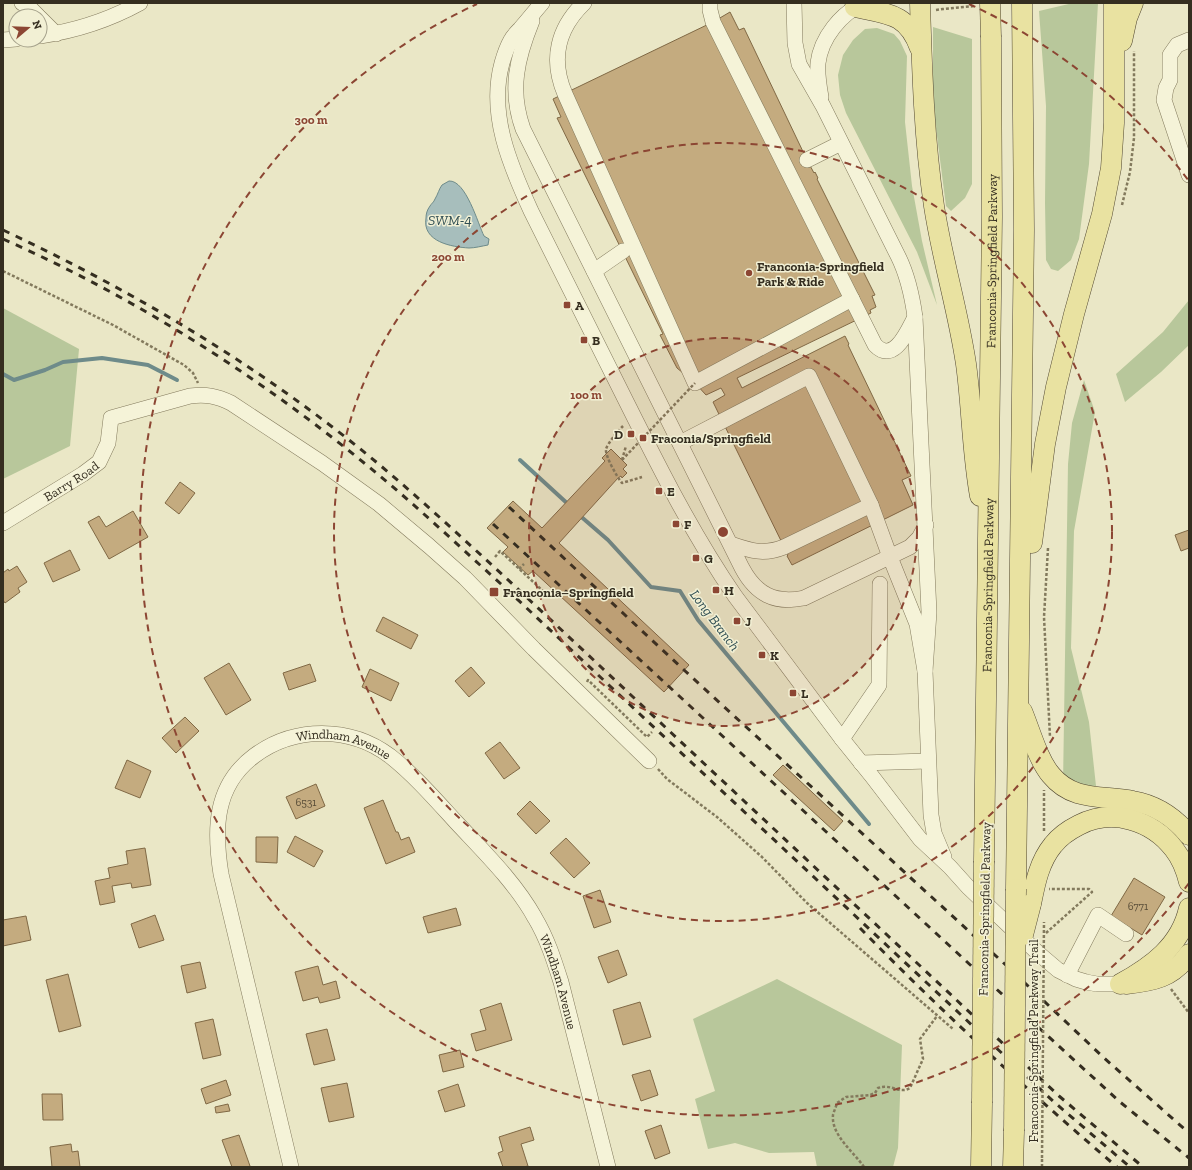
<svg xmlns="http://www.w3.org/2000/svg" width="1192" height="1170" font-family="'Zilla Slab',serif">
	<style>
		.green { fill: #b8c79b }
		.water { fill: #a7bebc; stroke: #6e8b8a }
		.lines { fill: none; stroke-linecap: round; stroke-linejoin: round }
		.stream { stroke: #6e8b8a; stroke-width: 4 }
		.building { fill: #c4ab7f; stroke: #806945 }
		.minor-casing { stroke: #837a5d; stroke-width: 16 }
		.major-casing { stroke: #514731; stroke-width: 21 }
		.path { stroke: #837a5d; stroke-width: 2.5; stroke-dasharray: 3 2; stroke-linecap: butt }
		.minor { stroke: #f5f3d8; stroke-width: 15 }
		.major { stroke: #e9e2a1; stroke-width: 20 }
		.rail { stroke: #352e20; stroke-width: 3; stroke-dasharray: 7 7; stroke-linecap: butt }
		.major-bridge-casing { stroke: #514731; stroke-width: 21; stroke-linecap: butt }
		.path-bridge { stroke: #837a5d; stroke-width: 2.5; stroke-dasharray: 3 2; stroke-linecap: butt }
		.major-bridge { stroke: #e9e2a1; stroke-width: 20 }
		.ring { fill: none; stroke: #8c4633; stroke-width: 2; stroke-dasharray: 7 5 }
		.poi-dot { fill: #8c4633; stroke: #f2f0d4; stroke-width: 1.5 }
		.labels { text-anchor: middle; stroke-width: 3; stroke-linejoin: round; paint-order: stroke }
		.number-label { font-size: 11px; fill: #594d38 }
		.street-label { font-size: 13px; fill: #352e20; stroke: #f2f0d4 }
		.poi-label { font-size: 13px; font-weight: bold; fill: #352e20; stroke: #f2f0d4; text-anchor: start }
		.water-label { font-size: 14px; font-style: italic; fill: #304e53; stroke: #f2f0d4 }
		.centre { fill: #8c4633; stroke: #f2f0d4; stroke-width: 2 }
		.ring-label { font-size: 12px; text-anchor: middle; font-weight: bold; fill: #8c4633; stroke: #f2f0d4; stroke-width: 3; stroke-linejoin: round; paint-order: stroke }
	</style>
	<rect width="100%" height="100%" fill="#eae7c6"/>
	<!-- green -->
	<g class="green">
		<polygon points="1073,3 1098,3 1089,164 1079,239 1071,260 1058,271 1051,269 1046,260 1045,203 1046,106 1039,11"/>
		<polygon points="933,27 972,39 972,184 965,198 951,211 946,206 933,105"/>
		<polygon points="877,28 894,34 900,41 907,56 905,122 912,186 922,241 937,305 917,252 846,113 840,95 838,75 843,55 853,40 865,29"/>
		<polygon points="1189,300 1189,345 1161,372 1125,402 1116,374 1163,332"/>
		<polygon points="3,308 79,349 70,446 3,479"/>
		<polygon points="1084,380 1095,412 1074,531 1071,648 1089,722 1096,786 1063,785 1068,464 1072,423"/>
		<polygon points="777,979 902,1045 898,1148 893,1167 817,1167 814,1152 769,1153 735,1143 708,1149 695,1099 715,1091 693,1019"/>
	</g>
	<!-- water -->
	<path class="water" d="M449,181C466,180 478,224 484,236L489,239L488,245C482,246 475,248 469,248C452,247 422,242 426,218C426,214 427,210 430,206C431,204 434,202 435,199C438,194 439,189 442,185Z"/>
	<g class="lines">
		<!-- stream -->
		<g class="stream">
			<polyline points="3,374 14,380 45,370 63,362 102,358 148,365 177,380"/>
			<polyline points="520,460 569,505"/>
			<polyline points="578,514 608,540 651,587 680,591 698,620 869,824"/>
		</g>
	</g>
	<!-- building -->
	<g class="building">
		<polygon points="730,12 739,30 744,28 807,160 814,173 815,172 818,178 817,179 875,295 872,296 876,307 870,310 871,313 737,378 742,388 845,336 849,344 848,345 911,476 902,480 913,505 792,565 787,556 788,555 713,402 725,395 721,388 706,395 695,383 677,368 660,335 663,334 557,118 561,117 553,99 713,22"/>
		<polygon points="611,449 627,465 623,469 627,473 622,478 621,476 618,478 559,543 689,665 664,692 533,571 528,575 503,552 508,547 487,528 513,501 542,528 605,461 602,458"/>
		<polygon points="180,482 195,493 179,514 165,503"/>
		<polygon points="133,511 148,537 109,559 88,522 99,516 106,527"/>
		<polygon points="1189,530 1189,548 1181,551 1175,535"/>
		<polygon points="70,550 80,570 53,582 44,563"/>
		<polygon points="17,566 27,582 18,588 20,592 5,603 3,600 3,573 8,569 9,571"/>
		<polygon points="383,617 418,635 411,649 376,631"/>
		<polygon points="229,663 251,700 226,715 204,678"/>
		<polygon points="310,664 316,681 289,690 283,673"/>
		<polygon points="471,667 485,683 469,697 455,681"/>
		<polygon points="370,669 399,683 391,701 362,687"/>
		<polygon points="185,717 199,731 176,753 162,738"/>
		<polygon points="500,742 520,768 504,779 485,753"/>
		<polygon points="127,760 151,771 140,798 115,788"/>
		<polygon points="783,765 843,821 834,831 773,775"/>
		<polygon points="316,784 325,806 296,819 286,797"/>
		<polygon points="383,800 396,832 398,832 401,840 409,837 415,852 386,864 364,808"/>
		<polygon points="530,801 550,821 536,834 517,814"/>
		<polygon points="295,836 323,851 314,867 287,852"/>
		<polygon points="256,837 278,837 277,863 256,862"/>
		<polygon points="566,838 590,863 574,878 550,853"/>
		<polygon points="145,848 151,885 132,888 131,883 112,886 115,902 100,905 95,881 110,878 108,868 128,864 126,851"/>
		<polygon points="1134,878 1165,897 1142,935 1111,916"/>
		<polygon points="600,890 611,922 594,928 583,896"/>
		<polygon points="456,908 461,925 428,933 423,917"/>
		<polygon points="155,915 164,940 139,948 131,924"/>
		<polygon points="26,916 31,940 3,946 3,920"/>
		<polygon points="618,950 627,975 608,983 598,957"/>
		<polygon points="200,962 206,988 187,993 181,966"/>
		<polygon points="318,966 323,985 336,981 340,998 320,1003 318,997 303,1001 295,972"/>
		<polygon points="68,974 81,1026 59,1032 46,980"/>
		<polygon points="640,1002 651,1037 623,1045 613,1010"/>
		<polygon points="501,1003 512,1040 476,1051 471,1034 486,1030 480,1010"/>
		<polygon points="213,1019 221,1055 203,1059 195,1023"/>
		<polygon points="327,1029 335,1060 314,1065 306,1034"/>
		<polygon points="460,1050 464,1067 443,1072 439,1055"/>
		<polygon points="650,1070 658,1095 641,1101 632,1075"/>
		<polygon points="226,1080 231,1095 206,1104 201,1089"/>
		<polygon points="347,1083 354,1117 329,1122 321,1088"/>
		<polygon points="458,1084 465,1106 445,1112 438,1091"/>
		<polygon points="42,1094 62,1094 63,1120 43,1120"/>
		<polygon points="228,1104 230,1111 216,1113 215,1107"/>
		<polygon points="661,1125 670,1153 655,1159 645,1131"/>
		<polygon points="530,1127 534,1140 521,1144 528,1166 523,1167 503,1167 498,1153 503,1151 499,1137"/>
		<polygon points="239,1135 250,1166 248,1167 232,1167 222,1140"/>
		<polygon points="71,1144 72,1152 78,1151 80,1167 52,1167 50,1147"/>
	</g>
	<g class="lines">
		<defs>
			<g id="minor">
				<polyline points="22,3 27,5 38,16"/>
				<path d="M542,3C535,11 528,20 520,29C517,32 513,36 511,40C507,47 504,56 502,63C488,114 510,165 531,211C563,275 595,339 627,403C660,469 693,535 735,596L842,739L871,775L920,839L950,867L968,887L1038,953L1058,970L1076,979L1086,982L1097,984H1120"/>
				<path d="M584,3C558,28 550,59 565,94L695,383L852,299"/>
				<path d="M710,3V10L713,22L875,345C894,365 908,330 915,317"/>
				<path d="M794,3L795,43L799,64L823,106L898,256C908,276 912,295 915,317L929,612L925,671"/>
				<polyline points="40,18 56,34"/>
				<path d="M532,21C517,58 509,90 523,129L742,568C756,594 774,604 804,598L910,547L919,538L926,525"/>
				<path d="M40,36C75,31 109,20 140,3"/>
				<polyline points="3,40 16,39"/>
				<polyline points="1189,40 1177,45 1170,55 1170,80 1166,88 1164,100 1189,175"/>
				<path d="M821,97C819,86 817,75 818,63C821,38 841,13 864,3"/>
				<polyline points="807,160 841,143"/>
				<polyline points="594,271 623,251"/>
				<polyline points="680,443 809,376 871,505 890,557 917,624 925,671 931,815 934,833 944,857"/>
				<path id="s1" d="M3,523L83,474L99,462L108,443L111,418L190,396C206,394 217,396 231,403L322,463L379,504L429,546L465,578L534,649L649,761"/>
				<path d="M731,544C751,551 764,555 784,547L871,505"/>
				<polyline points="842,739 879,685 880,584"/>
				<polyline points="861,763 928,761"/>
				<polyline points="1067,975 1098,915 1126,934"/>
				<path id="s2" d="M291,1167L221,874C214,830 214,786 254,756C294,726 350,726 390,756C414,775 435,799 456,822C484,852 515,882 535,918C547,938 554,960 561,982L608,1167"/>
			</g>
			<g id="major">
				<path d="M920,3C922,71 924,139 934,206C942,259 958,310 966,364C972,408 972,452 980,496"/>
				<path d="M855,7C888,14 907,13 920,48"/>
				<polyline points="1122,41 1127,18 1133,3"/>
				<polyline points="1032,543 1045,444 1056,387 1074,314 1102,214 1111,168 1114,123 1114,3"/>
				<path d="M1022,711C1030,730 1038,760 1051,775C1073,802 1103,795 1133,801C1156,805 1174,817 1189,835"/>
				<path id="s3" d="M984,861L992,217L991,37"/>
				<polyline points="1016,889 1024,230 1022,3"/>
				<path d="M1031,904C1035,884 1039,862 1053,845C1060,836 1069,830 1079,825C1112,808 1152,820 1174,849C1182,859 1186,870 1189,882"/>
				<path d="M1120,984C1151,967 1181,946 1189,908"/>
				<path d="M1126,984C1153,981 1172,978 1189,954"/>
				<polyline points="981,1167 982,1103"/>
				<polyline points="1013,1167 1014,1131"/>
			</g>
		</defs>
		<!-- minor casing -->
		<use href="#minor" class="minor-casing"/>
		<!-- major casing -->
		<use href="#major" class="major-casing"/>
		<!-- path -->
		<g class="path">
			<polyline points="936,10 943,9 975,6"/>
			<polyline points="1122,205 1130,172 1134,138 1134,51"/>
			<polyline points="3,271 113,325 184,365 193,373 198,383"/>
			<path d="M623,426C618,431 608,443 606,449C605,456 617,477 622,483L642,477"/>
			<polyline points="622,460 626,446"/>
			<polyline points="1048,548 1044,617 1050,737"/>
			<polyline points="495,557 500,551 543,591 538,596"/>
			<polyline points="519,569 524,564"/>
			<polyline points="587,682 588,680 647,737 652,732"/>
			<polyline points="658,769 667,779 717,817 762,857 807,903 953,1029"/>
			<polyline points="1044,831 1044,790"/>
			<polyline points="1046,933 1092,892 1089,889 1049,889"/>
			<polyline points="1171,989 1189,1013"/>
			<path d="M864,1167C853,1151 831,1135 833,1115C834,1111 836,1107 837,1103L846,1097L870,1095L875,1093L878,1088C889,1084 896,1091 904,1090C906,1090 908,1089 910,1088L923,1059L920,1039L937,1016"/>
			<polyline points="1042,1167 1042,1158"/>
		</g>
		<!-- minor -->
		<use href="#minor" class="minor"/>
		<!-- major -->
		<use href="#major" class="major"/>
		<!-- rail -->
		<g class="rail">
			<path d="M3,230C120,285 229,348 331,426C393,473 449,526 506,578L1059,1096L1143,1167"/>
			<path d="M3,239C139,299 266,381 380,476C422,511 461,548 501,584L1054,1102L1130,1167"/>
			<polyline points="509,507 684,670 1008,967 1103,1057 1189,1133"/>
			<polyline points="493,524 992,985 1120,1102 1189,1158"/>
			<path d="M860,928C942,1012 1028,1091 1117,1167"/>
		</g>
		<defs>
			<g id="major-bridge">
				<polyline points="990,3 991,37"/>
				<polyline points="1023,935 1031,904"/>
				<polyline points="982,1103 984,861"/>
				<polyline points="1014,1131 1016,889"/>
			</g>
		</defs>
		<!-- major-bridge casing -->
		<use href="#major-bridge" class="major-bridge-casing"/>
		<!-- path-bridge -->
		<g class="path-bridge">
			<polyline points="622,460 695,383"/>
			<polyline points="1042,1158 1044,922"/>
		</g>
		<!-- major-bridge -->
		<use href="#major-bridge" class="major-bridge"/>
	</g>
	<!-- distance rings -->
	<circle cx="723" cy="532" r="194" fill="#8c4633" fill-opacity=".12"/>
	<g class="ring">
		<circle cx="723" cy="532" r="194"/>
		<circle cx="723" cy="532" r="389"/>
		<path d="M1189 883A583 583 0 1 1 477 4M969 4A583 583 0 0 1 1189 181"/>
	</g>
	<!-- markers -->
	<g class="poi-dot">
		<circle cx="749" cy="273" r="4"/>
		<rect x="563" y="301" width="8" height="8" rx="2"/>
		<rect x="580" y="336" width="8" height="8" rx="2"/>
		<rect x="627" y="430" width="8" height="8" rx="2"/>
		<rect x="639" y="434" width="8" height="8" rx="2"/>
		<rect x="655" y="487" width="8" height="8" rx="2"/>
		<rect x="672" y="520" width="8" height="8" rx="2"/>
		<rect x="692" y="554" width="8" height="8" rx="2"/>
		<rect x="712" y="586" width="8" height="8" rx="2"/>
		<rect x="489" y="587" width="10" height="10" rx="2"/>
		<rect x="733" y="617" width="8" height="8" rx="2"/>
		<rect x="758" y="651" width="8" height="8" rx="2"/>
		<rect x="789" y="689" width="8" height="8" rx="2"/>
	</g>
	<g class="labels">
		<!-- number labels -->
		<g class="number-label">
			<text x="306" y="806">6531</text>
			<text x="1138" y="910">6771</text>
		</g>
		<!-- street labels -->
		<g class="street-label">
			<text dy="5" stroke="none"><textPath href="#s3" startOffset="600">Franconia-Springfield Parkway</textPath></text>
			<text dy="5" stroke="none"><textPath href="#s1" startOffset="80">Barry Road</textPath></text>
			<text dy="5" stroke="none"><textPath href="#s3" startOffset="276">Franconia-Springfield Parkway</textPath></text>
			<text dy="5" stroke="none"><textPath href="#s2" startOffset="527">Windham Avenue</textPath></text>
			<text transform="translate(984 909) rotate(-89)" y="5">Franconia-Springfield Parkway</text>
			<text dy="5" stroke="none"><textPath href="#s2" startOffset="863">Windham Avenue</textPath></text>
			<text transform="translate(1033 1041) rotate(-90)" y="5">Franconia-Springfield Parkway Trail</text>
		</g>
		<!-- poi labels -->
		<g class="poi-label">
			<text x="757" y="271">Franconia-Springfield<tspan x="757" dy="15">Park &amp; Ride</tspan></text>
			<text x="575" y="310">A</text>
			<text x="592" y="345">B</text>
			<text x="623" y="439" text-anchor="end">D</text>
			<text x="651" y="443">Fraconia/Springfield</text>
			<text x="667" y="496">E</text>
			<text x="684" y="529">F</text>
			<text x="704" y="563">G</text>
			<text x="724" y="595">H</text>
			<text x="503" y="597">Franconia–Springfield</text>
			<text x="745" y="626">J</text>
			<text x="770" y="660">K</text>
			<text x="801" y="698">L</text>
		</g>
		<!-- water labels -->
		<g class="water-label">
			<text x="450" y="225">SWM-4</text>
			<text transform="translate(715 620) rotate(53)" y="5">Long Branch</text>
		</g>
	</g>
	<circle cx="723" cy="532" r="6" class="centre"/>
	<g class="ring-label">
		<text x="311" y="124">300 m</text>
		<text x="448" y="261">200 m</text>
		<text x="586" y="399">100 m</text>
	</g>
	<!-- border -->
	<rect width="1192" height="1170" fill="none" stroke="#352e20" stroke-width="8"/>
	<!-- north arrow -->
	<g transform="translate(28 28) rotate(71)"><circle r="19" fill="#f2f0d4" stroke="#a6a28c"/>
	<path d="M0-3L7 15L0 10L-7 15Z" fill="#8c4633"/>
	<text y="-6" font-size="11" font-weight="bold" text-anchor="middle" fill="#352e20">N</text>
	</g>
</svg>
